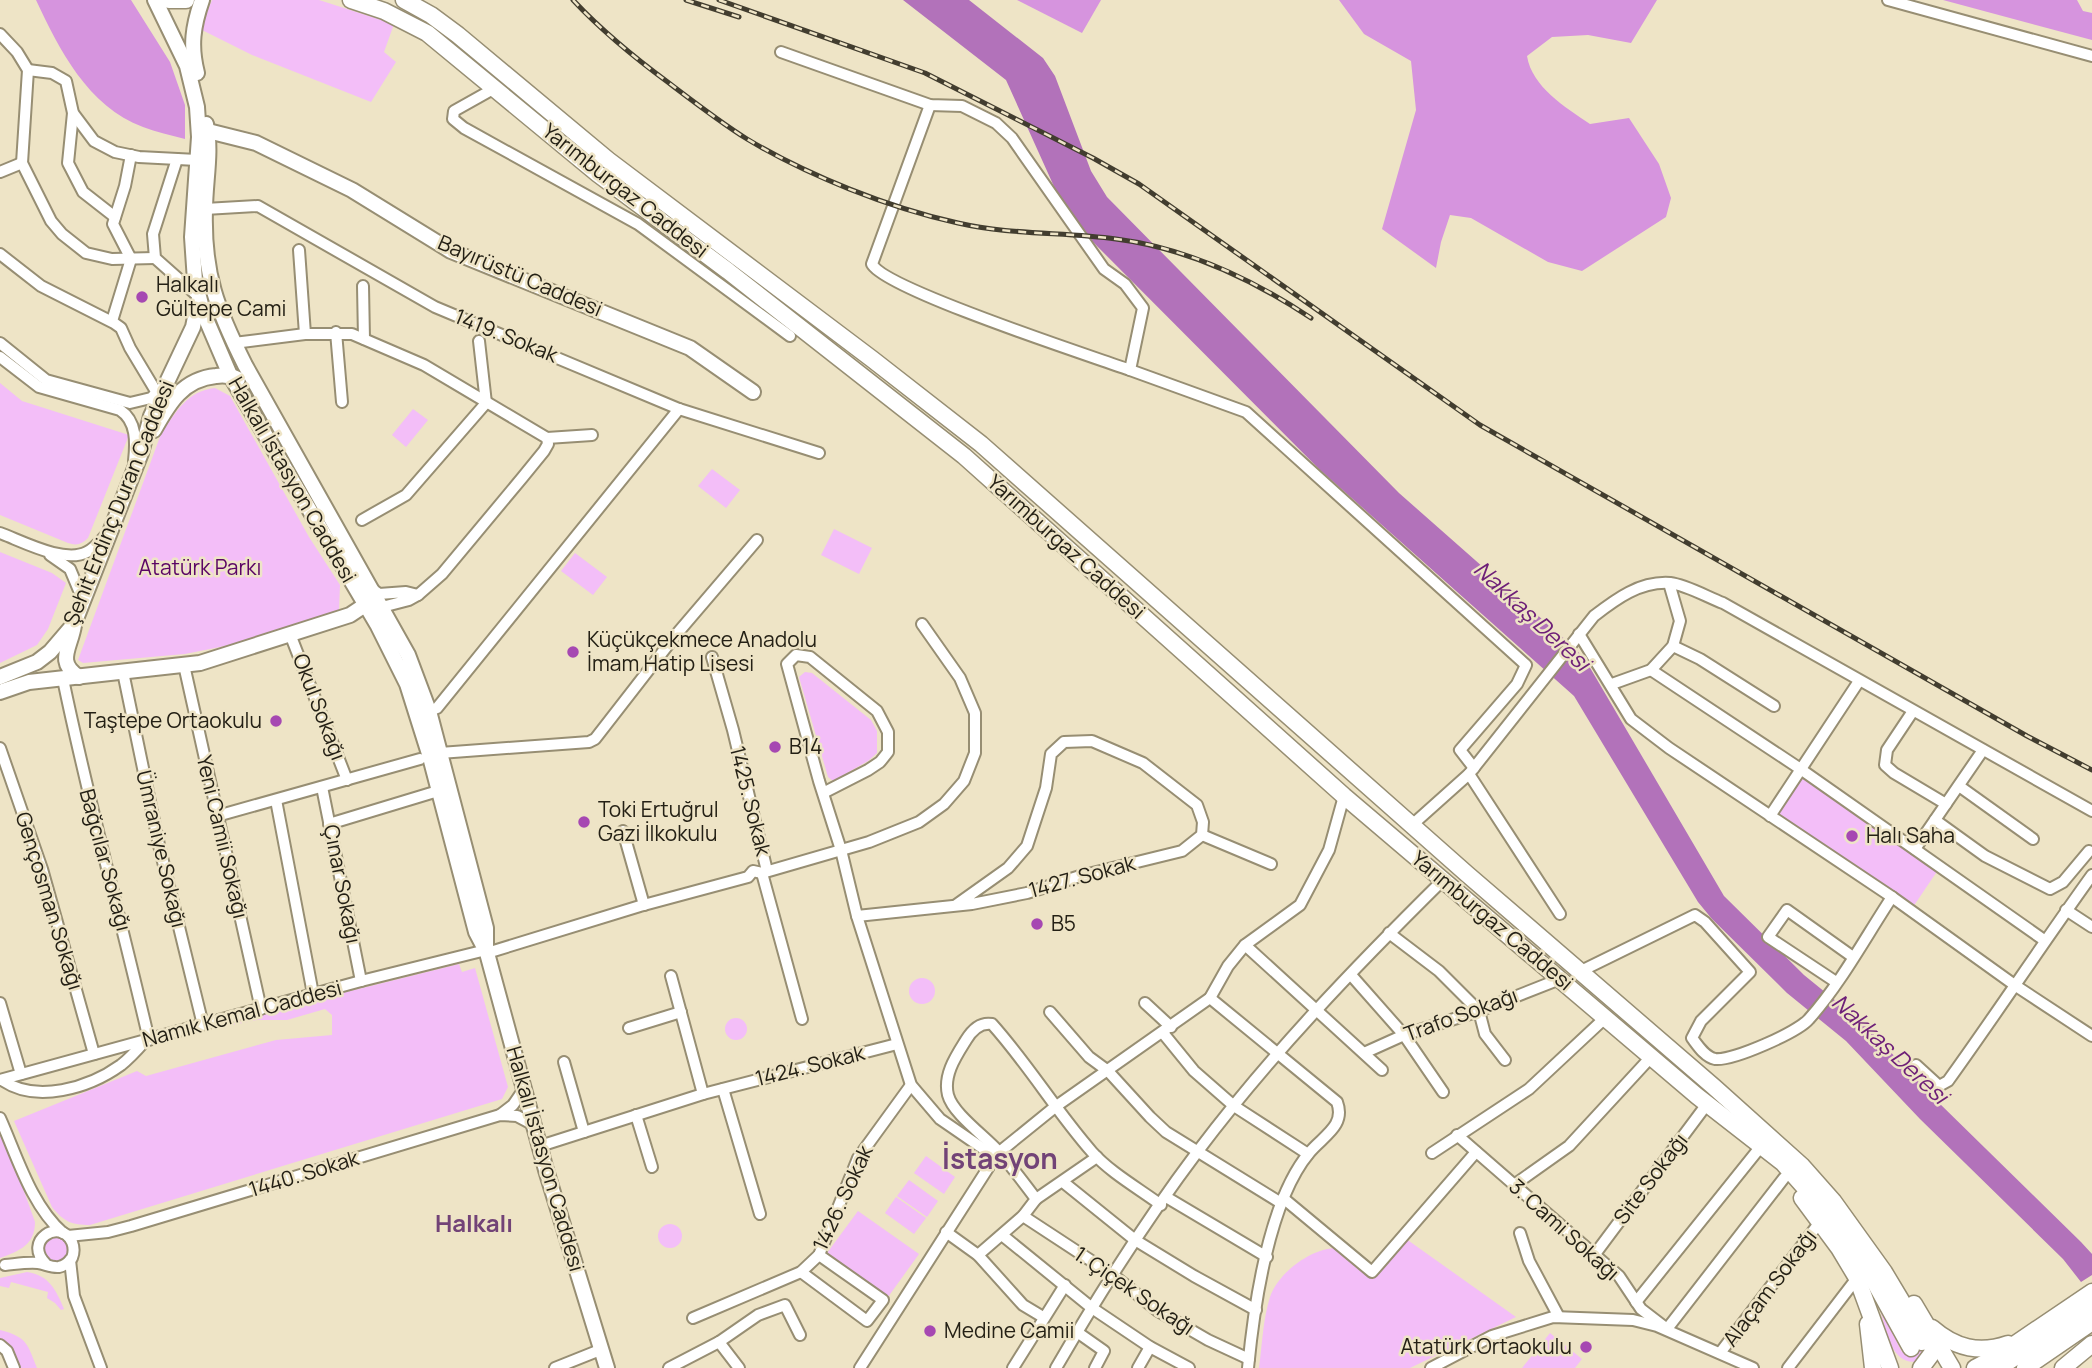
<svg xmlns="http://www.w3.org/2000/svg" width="2092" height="1368" font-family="Manrope,sans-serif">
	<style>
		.green { fill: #f3bef8 }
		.forest { fill: #d694de }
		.water { fill: #b272ba }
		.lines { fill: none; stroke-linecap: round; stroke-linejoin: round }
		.street-casing { stroke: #978e73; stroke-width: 14 }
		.secondary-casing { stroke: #978e73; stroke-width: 18 }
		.primary-casing { stroke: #978e73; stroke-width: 19 }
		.street { stroke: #fff; stroke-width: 10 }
		.secondary { stroke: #fff; stroke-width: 14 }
		.primary { stroke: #fff; stroke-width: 16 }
		.rail-casing { stroke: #423d2f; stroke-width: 5 }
		.rail { stroke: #eee4c6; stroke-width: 2.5; stroke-dasharray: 8; stroke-linecap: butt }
		.poi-dot { fill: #a648b2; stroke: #eee4c6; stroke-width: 2.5 }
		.labels { text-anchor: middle; stroke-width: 5; stroke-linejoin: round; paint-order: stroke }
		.street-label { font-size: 21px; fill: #242015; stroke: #eee4c6 }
		.poi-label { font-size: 21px; fill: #242015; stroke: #eee4c6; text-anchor: start }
		.park-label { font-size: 21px; fill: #5b0565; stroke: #eee4c6 }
		.water-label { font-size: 23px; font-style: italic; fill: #6e2078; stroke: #eee4c6 }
		.quarter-label { font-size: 24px; font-weight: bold; fill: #724377; stroke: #eee4c6 }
		.district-label { font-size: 28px; font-weight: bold; fill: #724377; stroke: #eee4c6 }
	</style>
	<rect width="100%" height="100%" fill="#eee4c6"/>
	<!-- green -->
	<g class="green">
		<polygon points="212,0 319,0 394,24 384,52 396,62 371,102 252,55 200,29"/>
		<path d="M0,383L22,401L129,435L88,538C82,544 77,546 68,543L0,515Z"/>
		<path d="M215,388L230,396L309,537L340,585L339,610L240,643L185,654L83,663L78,660L161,434C176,412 187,391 215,388Z"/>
		<polygon points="413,409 428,420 406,447 392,435"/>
		<polygon points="712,469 740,490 726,508 698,486"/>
		<polygon points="834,529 872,548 859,574 821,555"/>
		<polygon points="0,552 52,573 66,583 48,629 37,645 0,663"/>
		<polygon points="575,553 607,577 593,595 561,571"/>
		<polygon points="805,672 812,673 871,720 877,731 877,753 868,761 833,781 828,777 799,677"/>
		<polygon points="1805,772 1940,867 1913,907 1841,860 1774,812"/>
		<path d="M459,964L462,972L475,968L508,1087L502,1099L90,1225C72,1225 64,1222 52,1207L14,1121L137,1071L146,1076L276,1040L332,1035V1015L325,1009L287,1020H257L223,1027L222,1023Z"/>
		<circle cx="922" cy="991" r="13"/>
		<circle cx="736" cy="1029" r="11"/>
		<path d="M0,1124L35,1222C35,1245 19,1251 0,1258Z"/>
		<polygon points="926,1156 955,1177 944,1194 914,1173"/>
		<polygon points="909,1180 938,1201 927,1217 897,1196"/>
		<polygon points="896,1197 926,1218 914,1234 885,1213"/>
		<polygon points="858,1211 919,1254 888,1297 827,1253"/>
		<circle cx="670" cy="1236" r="12"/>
		<path d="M1402,1236L1516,1317L1410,1368H1259C1262,1345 1263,1319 1270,1297C1278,1273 1311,1248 1337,1248L1370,1271Z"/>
		<circle cx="56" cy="1249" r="13"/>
		<path d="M27,1272C49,1275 56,1290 64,1309L61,1310L55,1303L47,1298L48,1292L11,1282L9,1288L0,1286V1278Z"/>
		<path d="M1880,1309L1902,1352L1922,1342L1926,1349L1920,1361C1891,1368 1886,1329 1880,1309Z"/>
		<path d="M0,1330C27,1337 27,1343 37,1368H20L11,1347L0,1339Z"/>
		<polygon points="1550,1333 1582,1359 1575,1368 1522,1368"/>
	</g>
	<!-- forest -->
	<g class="forest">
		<path d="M36,0H131L170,62L185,105V139C171,135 156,132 143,127C88,107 59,49 36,0Z"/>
		<polygon points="1017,0 1101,0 1082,33"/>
		<path d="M1339,0H1657L1631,43L1588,35L1552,37L1527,56C1532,87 1565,107 1590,124L1629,118L1659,164L1671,198L1666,217L1582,271L1548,262L1471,218L1450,215L1441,242L1436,268L1382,229L1416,110L1411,61L1364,34Z"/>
		<polygon points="1943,0 2077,0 2083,11 2092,13 2092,40"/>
	</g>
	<!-- water -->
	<polygon class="water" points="903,0 969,0 1043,58 1055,76 1091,171 1107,197 1399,493 1576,649 1589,666 1724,896 1804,975 1863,1023 1937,1101 2081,1242 2092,1254 2092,1275 2081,1282 2063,1259 1920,1119 1846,1041 1787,993 1712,919 1698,902 1574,696 1319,469 1084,233 1061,202 1006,80"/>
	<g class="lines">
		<defs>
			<g id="street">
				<polyline points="1888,0 2092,56"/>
				<polyline points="0,34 17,52 28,70 22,163 51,221 62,234 86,253 112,259 155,258"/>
				<polyline points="781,52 930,105 962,106 996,123 1012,138 1104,269 1125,284 1143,308 1130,370 1246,412 1526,665 1517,684 1460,750 1474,768"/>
				<polyline points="28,70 52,73 66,81 73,113 94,141 115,152 139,157 197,160"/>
				<polyline points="495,88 454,111 453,119 464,128 638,224 790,336"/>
				<path d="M930,105L872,264C884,289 1091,356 1130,370"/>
				<polyline points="73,113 68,163 83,192 115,217"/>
				<polyline points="177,159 153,234 155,258 199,297"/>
				<polyline points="0,172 22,163"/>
				<polyline points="205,209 258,206 435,307 679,409 819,453"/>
				<polyline points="299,250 305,334"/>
				<polyline points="0,254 41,286 114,323 121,328 130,348 157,393"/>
				<polyline points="363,286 364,339"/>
				<polyline points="112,321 131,259 113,224 125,186 131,155"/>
				<polyline points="336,332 342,402"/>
				<polyline points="0,343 46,380 130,403 151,398 161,389"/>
				<polyline points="234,343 305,334 352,334 424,365 547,438 548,444 544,451 522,478 442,574 418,595"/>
				<path d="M0,357L39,387L120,410C137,421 136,443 134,461"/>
				<polyline points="547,438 592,435"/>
				<polyline points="362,520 406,495 486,403 479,341"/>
				<path d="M0,533C22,541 64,564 87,552C95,548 101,540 108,533"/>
				<polyline points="50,555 70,569 83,600"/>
				<polyline points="371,588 379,594 406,592 418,595 409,600 382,607"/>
				<polyline points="290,634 347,780"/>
				<polyline points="1579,634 1631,719 1669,748 1892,897 2016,986 2092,1036"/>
				<polyline points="1673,646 1700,659 1774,706"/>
				<polyline points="712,657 733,730 767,871"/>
				<polyline points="184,665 261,1009"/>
				<polyline points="1651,670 1799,768 2044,940"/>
				<polyline points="123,672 159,845 203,1025"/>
				<path d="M63,679C88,800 121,919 149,1040"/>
				<polyline points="1612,684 1651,670 1673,646 1680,621 1669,583"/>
				<polyline points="429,711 437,708 679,409"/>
				<polyline points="1913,711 1887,750 1885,765 1894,773 1946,804"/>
				<polyline points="0,748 42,869 94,1054"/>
				<polyline points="440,753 589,742 595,739 675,636 757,540"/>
				<polyline points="1469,774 1560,914"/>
				<polyline points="1959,786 2033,839"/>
				<polyline points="322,787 361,981"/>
				<polyline points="823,793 868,770 880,762 888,752 888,732 877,711 810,657 796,655 787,664 819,781 841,850 857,916 911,1085 940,1119 988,1152"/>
				<polyline points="276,800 313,994"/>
				<polyline points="217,816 420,759"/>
				<polyline points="1770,816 1859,681"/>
				<polyline points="1935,820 1985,856 2050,889 2063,882 2089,851"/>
				<polyline points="329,824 438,791"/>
				<path d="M1412,825L1469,774L1594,616C1616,599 1640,581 1670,583C1687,585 1707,597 1723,603L2092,811"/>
				<polyline points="623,831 644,905"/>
				<polyline points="1202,835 1271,864"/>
				<polyline points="1915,849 1983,750"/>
				<polyline points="762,873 802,1019"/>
				<polyline points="2066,910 2092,927"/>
				<polyline points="857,916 972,904 1027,893 1080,876 1182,851 1202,835 1203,822 1197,805 1143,763 1092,741 1064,742 1051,754 1046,788 1027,846 1008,868 956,905"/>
				<polyline points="1389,933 1439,971 1479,1011 1485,1034 1505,1060"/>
				<polyline points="1245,945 1382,1070"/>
				<polyline points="487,953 640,906 748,877 753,871 762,873 869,842 919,822 944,804 964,781 975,753 975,713 960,678 922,624"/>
				<path d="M1581,971L1695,915L1705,922L1750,972L1701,1021L1692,1038C1698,1046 1705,1057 1715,1059C1733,1061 1798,1032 1809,1019C1841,983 1865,938 1892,897"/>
				<polyline points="1351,975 1404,1035 1443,1092"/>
				<polyline points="671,976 703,1094"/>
				<polyline points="1836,982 1768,937 1787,910 1853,957"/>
				<path d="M1210,998L1337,1102C1346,1126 1323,1136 1309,1153C1269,1201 1254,1306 1248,1368"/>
				<polyline points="0,1003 21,1074"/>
				<polyline points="1145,1003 1171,1027"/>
				<polyline points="1050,1012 1089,1057 1108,1071 1150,1117 1166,1132 1281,1203"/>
				<polyline points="629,1028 681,1012"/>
				<polyline points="1163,1033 1194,1071 1234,1106 1308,1154"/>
				<polyline points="1364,1053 1404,1035 1479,1011 1560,979"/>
				<polyline points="564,1062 584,1132"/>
				<path d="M1916,1065L1939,1086L1948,1081C1997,1013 2043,943 2092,875"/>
				<polyline points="0,1080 361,981 486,950"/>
				<path d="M2,1080C36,1104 89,1088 121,1065C130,1058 138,1049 145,1041"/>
				<polyline points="723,1089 760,1214"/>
				<polyline points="500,1115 513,1105 524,1089"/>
				<polyline points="636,1115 652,1167"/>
				<path d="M0,1118C17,1156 31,1205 63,1233"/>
				<polyline points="1457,1135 1619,1276 1641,1309 1667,1329 1784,1178"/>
				<polyline points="540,1146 703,1094 897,1044"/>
				<polyline points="1432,1153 1529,1089 1605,1018"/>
				<polyline points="1063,1182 1135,1240 1194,1276 1256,1310"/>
				<polyline points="1514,1185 1569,1146 1651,1057"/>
				<polyline points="1166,1197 1267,1257"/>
				<polyline points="1283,1198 1372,1272 1476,1152"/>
				<polyline points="1036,1199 1097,1157"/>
				<polyline points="1023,1216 1113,1275 1158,1311 1208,1340 1249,1359"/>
				<polyline points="946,1232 978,1255 1023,1305 1043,1317"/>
				<polyline points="1520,1233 1529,1261 1559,1317"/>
				<polyline points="1002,1235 1092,1308 1150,1347 1189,1368"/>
				<polyline points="68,1236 108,1232 131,1226 500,1115 517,1116 534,1125"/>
				<polyline points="1595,1254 1707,1104"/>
				<path d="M978,1255L1023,1216L1036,1199C1024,1183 1012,1167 999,1152C986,1137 953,1114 948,1095C943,1075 956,1056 966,1040C972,1030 980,1022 992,1024C1028,1064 1056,1111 1092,1152C1111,1173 1138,1188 1161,1205"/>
				<polyline points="70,1260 74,1296 101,1368"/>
				<path d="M5,1265C16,1264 27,1262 38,1263C45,1264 52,1268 59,1267C64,1266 69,1262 72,1258C74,1253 74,1247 72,1242C60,1217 22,1241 46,1264"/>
				<polyline points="801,1272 867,1321 883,1300 819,1255"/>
				<polyline points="1636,1302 1758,1150"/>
				<polyline points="693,1318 801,1272 819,1255 858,1158 911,1085"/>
				<polyline points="1077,1332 1104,1351 1095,1368"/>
				<polyline points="719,1342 739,1368"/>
				<polyline points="0,1345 7,1351 14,1368"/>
				<polyline points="1720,1353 1820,1222"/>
				<polyline points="555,1368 600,1350"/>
				<polyline points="669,1368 719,1342 758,1315 785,1305 800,1335"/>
				<polyline points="860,1368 997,1154 1055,1107 1210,998 1228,966 1245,945 1300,905 1329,850 1344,796"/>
				<polyline points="1013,1368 1065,1285"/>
				<path d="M1056,1368C1099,1294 1146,1220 1198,1151C1271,1054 1357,965 1443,880"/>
				<polyline points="1138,1368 1150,1347"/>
				<polyline points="1431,1368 1492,1336 1553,1317 1633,1320 1657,1326 1753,1368"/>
				<polyline points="1788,1368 1857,1278"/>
			</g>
			<g id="secondary">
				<polyline points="155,0 187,66 197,107 199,137 192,237 195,281 203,312 230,375 378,626 407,684 430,757 476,932 487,953 546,1170 607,1368"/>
				<path d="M197,73C190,46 193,26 202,0"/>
				<path d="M206,124C212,152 205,182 205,210C203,274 217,309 245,365L408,655L429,711L486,928V948"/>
				<polyline points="208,131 256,143 352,190 451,251 690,348 753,392"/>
				<path d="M154,430C169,403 183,379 216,376C224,375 230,375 238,379"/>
				<path d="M74,625C71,647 55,662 79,677"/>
				<polyline points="0,677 37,662 50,652 74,624 141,453 151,416 193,327 198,302"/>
				<polyline points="0,692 29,682 200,663 350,615 365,605"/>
			</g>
			<g id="primary">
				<polyline points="169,0 186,0"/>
				<polyline points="351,0 384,11 427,33 598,174 728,271 964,456 1344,796 1697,1096 1783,1163 1828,1214 1869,1272 1911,1348"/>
				<polyline points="404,0 431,15 458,35 608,160 872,359 981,444 1467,874 1714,1087 1802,1166 1833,1201 1884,1272 1908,1312 1922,1342"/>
				<polyline points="1802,1198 1839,1248 1857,1278 1890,1368"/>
				<polyline points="1914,1304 1952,1368"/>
				<polyline points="1868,1324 1873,1368"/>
				<path d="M1932,1328C1955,1348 1979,1354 2008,1344"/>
				<polyline points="1921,1368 1933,1352 1930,1333"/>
				<polyline points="1975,1368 1996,1357 2092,1292"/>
				<polyline points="1999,1368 2092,1305"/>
				<polyline points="2025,1368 2092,1322"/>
				<polyline points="2063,1368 2092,1344"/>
			</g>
		</defs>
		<!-- street casing -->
		<use href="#street" class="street-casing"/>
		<!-- secondary casing -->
		<use href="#secondary" class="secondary-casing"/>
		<!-- primary casing -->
		<use href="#primary" class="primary-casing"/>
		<!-- street -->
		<use href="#street" class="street"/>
		<!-- secondary -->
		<use href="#secondary" class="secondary"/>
		<!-- primary -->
		<use href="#primary" class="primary"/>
		<defs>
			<g id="rail">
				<path d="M573,0C602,31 635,58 669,83C694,102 720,122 747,139C807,175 889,208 958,223C1010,235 1064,232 1116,239C1187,248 1252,279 1311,318"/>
				<polyline points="686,0 739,17"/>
				<polyline points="719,0 925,73 1093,158 1139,184 1480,425 2027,736 2092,770"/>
			</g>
		</defs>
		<!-- rail casing -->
		<use href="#rail" class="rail-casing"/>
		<!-- rail -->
		<use href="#rail" class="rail"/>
	</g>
	<!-- markers -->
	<g class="poi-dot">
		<circle cx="142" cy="297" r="7"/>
		<circle cx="573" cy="652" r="7"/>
		<circle cx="276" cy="721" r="7"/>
		<circle cx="775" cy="747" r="7"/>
		<circle cx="584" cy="822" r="7"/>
		<circle cx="1852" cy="836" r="7"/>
		<circle cx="1037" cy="924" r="7"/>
		<circle cx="930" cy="1331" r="7"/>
		<circle cx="1586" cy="1347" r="7"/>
	</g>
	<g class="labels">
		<!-- street labels -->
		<g class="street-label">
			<text transform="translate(625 191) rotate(38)" y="7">Yarımburgaz Caddesi</text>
			<text transform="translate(520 276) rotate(23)" y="7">Bayırüstü Caddesi</text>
			<text transform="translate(506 336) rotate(22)" y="7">1419. Sokak</text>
			<text transform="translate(292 480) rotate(60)" y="7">Halkalı İstasyon Caddesi</text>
			<text transform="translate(119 503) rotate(-68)" y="7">Şehit Erdinç Duran Caddesi</text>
			<text transform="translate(1066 547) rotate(42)" y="7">Yarımburgaz Caddesi</text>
			<text transform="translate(319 707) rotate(69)" y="7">Okul Sokağı</text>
			<text transform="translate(750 801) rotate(76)" y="7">1425. Sokak</text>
			<text transform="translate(222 837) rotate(77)" y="7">Yeni Camii Sokağı</text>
			<text transform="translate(161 849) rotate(77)" y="7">Ümraniye Sokağı</text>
			<text transform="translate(105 860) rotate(75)" y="7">Bağcılar Sokağı</text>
			<text transform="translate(1082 877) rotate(-15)" y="7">1427. Sokak</text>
			<text transform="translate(342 884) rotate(79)" y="7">Çınar Sokağı</text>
			<text transform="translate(49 901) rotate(73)" y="7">Gençosman Sokağı</text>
			<text transform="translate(1492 921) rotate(40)" y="7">Yarımburgaz Caddesi</text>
			<text transform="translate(242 1014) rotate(-15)" y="7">Namık Kemal Caddesi</text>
			<text transform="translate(1461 1015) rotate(-20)" y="7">Trafo Sokağı</text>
			<text transform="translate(810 1066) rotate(-14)" y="7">1424. Sokak</text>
			<text transform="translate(545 1159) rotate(74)" y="7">Halkalı İstasyon Caddesi</text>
			<text transform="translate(304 1174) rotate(-17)" y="7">1440. Sokak</text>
			<text transform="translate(1651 1179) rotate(-53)" y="7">Site Sokağı</text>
			<text transform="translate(843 1198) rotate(-65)" y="7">1426. Sokak</text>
			<text transform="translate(1564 1230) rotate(42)" y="7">3. Cami Sokağı</text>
			<text transform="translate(1770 1288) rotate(-53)" y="7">Alaçam Sokağı</text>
			<text transform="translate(1134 1291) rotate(34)" y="7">1. Çiçek Sokağı</text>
		</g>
		<!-- poi labels -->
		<g class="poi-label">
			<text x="156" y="292">Halkalı<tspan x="156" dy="24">Gültepe Cami</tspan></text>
			<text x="587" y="647">Küçükçekmece Anadolu<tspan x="587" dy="24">İmam Hatip Lisesi</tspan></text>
			<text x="262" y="728" text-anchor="end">Taştepe Ortaokulu</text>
			<text x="789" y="754">B14</text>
			<text x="598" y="817">Toki Ertuğrul<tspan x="598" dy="24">Gazi İlkokulu</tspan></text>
			<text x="1866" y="843">Halı Saha</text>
			<text x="1051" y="931">B5</text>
			<text x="944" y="1338">Medine Camii</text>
			<text x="1572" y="1354" text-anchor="end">Atatürk Ortaokulu</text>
		</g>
		<!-- park labels -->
		<g class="park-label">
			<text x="200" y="575">Atatürk Parkı</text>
		</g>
		<!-- water labels -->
		<g class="water-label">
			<text transform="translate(1532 616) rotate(43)" y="8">Nakkaş Deresi</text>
			<text transform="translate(1890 1049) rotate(43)" y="8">Nakkaş Deresi</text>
		</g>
		<!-- quarter labels -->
		<g class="quarter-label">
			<text x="474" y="1232">Halkalı</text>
		</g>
		<!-- district labels -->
		<g class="district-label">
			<text x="1000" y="1169">İstasyon</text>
		</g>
	</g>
</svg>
